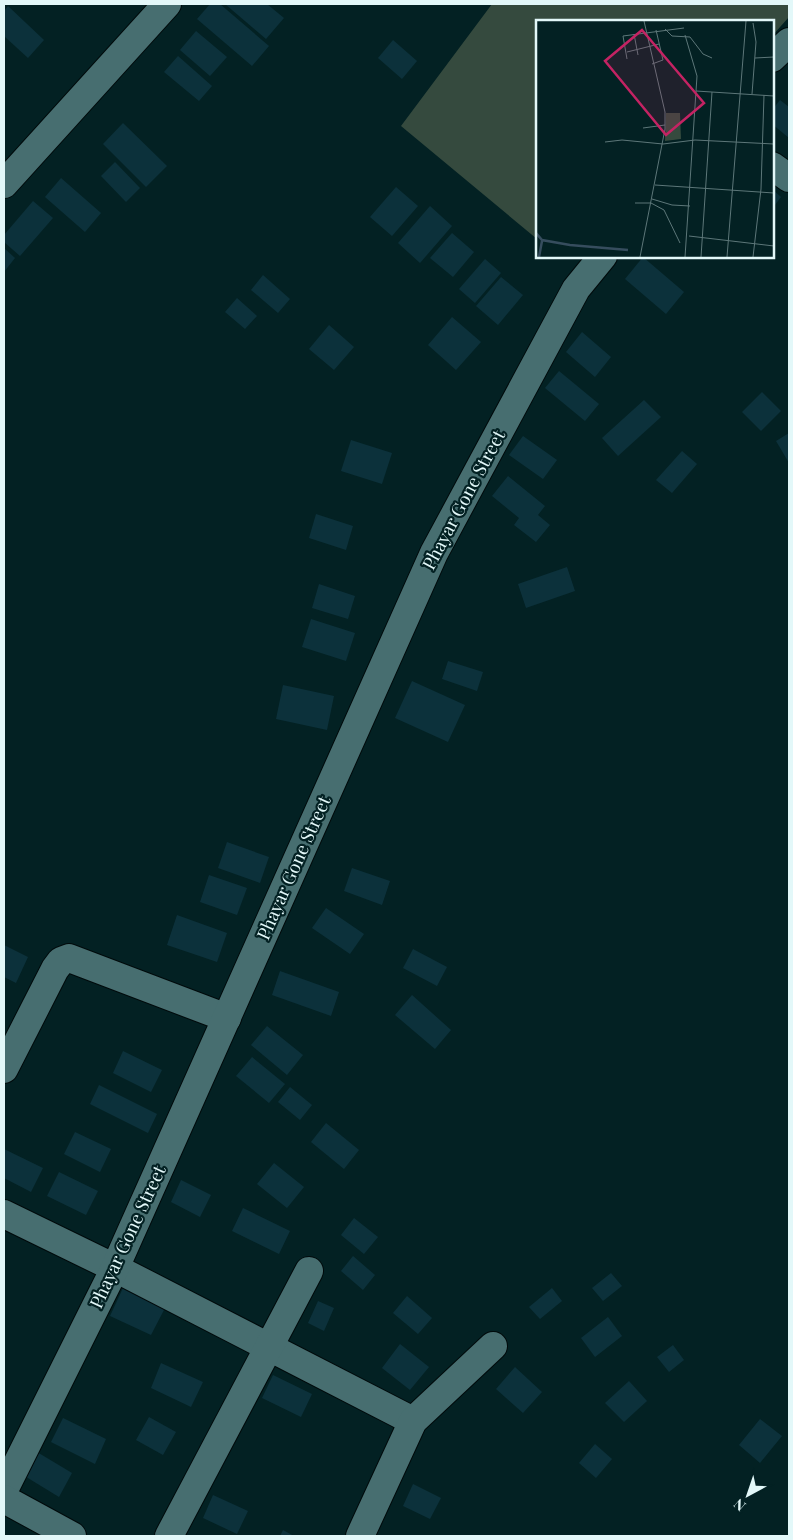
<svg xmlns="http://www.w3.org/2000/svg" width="793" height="1540" font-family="'Playfair Display',serif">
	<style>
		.green { fill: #354a3e }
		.building { fill: #0c313b }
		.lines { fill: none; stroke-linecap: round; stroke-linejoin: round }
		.street-casing { stroke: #000a0b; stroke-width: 30 }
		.street { stroke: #476e70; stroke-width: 28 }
		.labels { text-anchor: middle; stroke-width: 4.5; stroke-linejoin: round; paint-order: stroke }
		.street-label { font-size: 18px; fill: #e3f8f9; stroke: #032123 }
		.inset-river { fill: none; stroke: #364d5e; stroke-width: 2.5 }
		.inset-road { fill: none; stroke: #5d7779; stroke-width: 1 }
		.view { fill: #c42363; fill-opacity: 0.15; stroke: #c42363; stroke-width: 2.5 }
		.inset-edge { fill: none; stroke: #e3f8f9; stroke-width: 2.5 }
	</style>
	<rect width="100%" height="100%" fill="#032123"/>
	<!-- green -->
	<polygon class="green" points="492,4 789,4 789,17 772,36 772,21 537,21 537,239 401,126"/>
	<!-- building -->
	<g class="building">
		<polygon points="210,4 220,4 269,46 252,66 197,19"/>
		<polygon points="225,4 267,4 284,18 266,39"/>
		<polygon points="8,6 44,40 28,58 4,36 4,11"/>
		<polygon points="196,31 227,57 210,76 180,50"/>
		<polygon points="393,40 417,61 402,79 378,58"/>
		<polygon points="178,56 212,86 199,101 164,72"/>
		<polygon points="780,100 789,107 789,138 772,124 772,110"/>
		<polygon points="123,123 167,166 146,187 103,144"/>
		<polygon points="115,162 140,188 126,202 101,176"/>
		<polygon points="61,178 101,213 85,232 45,197"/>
		<polygon points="396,187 418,206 392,236 370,217"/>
		<polygon points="772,189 781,197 772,209"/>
		<polygon points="33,201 53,218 20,256 4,242 4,235"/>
		<polygon points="430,206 452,226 420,263 398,243"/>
		<polygon points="452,233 474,252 453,277 430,258"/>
		<polygon points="4,248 15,258 4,272"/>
		<polygon points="643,257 684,292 666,314 625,279"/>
		<polygon points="485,259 501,273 475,303 459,289"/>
		<polygon points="263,275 290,299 278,313 251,290"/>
		<polygon points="501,277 523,295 498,325 476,306"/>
		<polygon points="237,298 257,316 245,329 225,312"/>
		<polygon points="452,317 481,342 456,370 428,345"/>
		<polygon points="329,325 354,347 334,370 309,349"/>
		<polygon points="582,332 611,357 595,377 566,352"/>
		<polygon points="559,371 599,404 585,421 545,388"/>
		<polygon points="762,392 781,411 761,431 742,412"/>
		<polygon points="644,400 661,417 618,456 602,438"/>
		<polygon points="789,433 789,463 776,441"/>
		<polygon points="523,436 557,460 543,479 509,455"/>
		<polygon points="351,440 392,453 382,484 341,471"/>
		<polygon points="682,451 697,464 672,493 656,480"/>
		<polygon points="508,476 545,506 538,515 550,525 536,542 514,525 519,518 492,496"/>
		<polygon points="316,514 353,526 346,550 309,538"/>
		<polygon points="567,567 575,591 526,608 518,584"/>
		<polygon points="319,584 355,596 348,619 312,608"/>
		<polygon points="311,619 355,633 346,661 302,647"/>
		<polygon points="448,661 483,672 477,691 442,679"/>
		<polygon points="412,681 465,705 448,742 395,718"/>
		<polygon points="283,685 334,696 327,730 276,719"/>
		<polygon points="227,842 269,857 260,883 218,868"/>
		<polygon points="352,868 390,881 382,905 344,891"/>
		<polygon points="209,875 247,888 237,915 200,902"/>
		<polygon points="326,908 364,934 350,954 312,928"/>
		<polygon points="177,915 227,933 217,962 167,945"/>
		<polygon points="4,945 28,957 16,983 4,977"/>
		<polygon points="413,949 447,967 437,986 403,968"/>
		<polygon points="280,971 339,992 331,1016 272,995"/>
		<polygon points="412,995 451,1030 435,1049 395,1015"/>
		<polygon points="267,1026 303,1055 287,1075 251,1045"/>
		<polygon points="123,1051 162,1070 151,1092 113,1073"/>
		<polygon points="252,1057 285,1084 269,1103 236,1076"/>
		<polygon points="99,1085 157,1114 148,1133 90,1104"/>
		<polygon points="290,1087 312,1105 300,1120 278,1102"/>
		<polygon points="326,1123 359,1150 344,1169 311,1142"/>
		<polygon points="75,1132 111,1149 100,1172 64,1154"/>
		<polygon points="4,1149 43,1168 31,1192 4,1178"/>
		<polygon points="274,1163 304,1187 287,1208 257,1184"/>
		<polygon points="59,1172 98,1191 86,1215 47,1196"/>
		<polygon points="181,1180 211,1195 200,1217 171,1202"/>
		<polygon points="243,1208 290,1231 279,1254 232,1231"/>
		<polygon points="354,1218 378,1237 364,1254 341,1235"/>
		<polygon points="353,1256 375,1275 363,1290 341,1271"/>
		<polygon points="611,1273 622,1286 603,1301 592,1288"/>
		<polygon points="123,1288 165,1308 151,1335 110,1316"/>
		<polygon points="552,1288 562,1301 540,1319 529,1307"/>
		<polygon points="407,1296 432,1318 418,1334 393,1313"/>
		<polygon points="318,1301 334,1308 324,1331 308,1323"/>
		<polygon points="608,1317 622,1336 595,1357 581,1338"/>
		<polygon points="400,1344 429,1367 410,1390 382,1368"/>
		<polygon points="673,1345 684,1360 669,1372 657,1357"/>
		<polygon points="161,1363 203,1382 191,1407 151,1388"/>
		<polygon points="515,1367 542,1392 523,1413 496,1389"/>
		<polygon points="273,1375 312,1394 301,1417 262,1398"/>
		<polygon points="629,1381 647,1401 624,1422 605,1403"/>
		<polygon points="149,1417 176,1432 163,1455 136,1440"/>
		<polygon points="63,1418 106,1439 95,1464 51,1442"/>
		<polygon points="760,1419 782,1436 760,1463 739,1445"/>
		<polygon points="595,1444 612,1459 596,1478 579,1463"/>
		<polygon points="37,1452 72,1473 59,1497 23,1475"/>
		<polygon points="413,1484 441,1498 430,1519 403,1506"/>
		<polygon points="213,1495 248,1511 237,1534 203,1518"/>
		<polygon points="283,1530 294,1536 280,1536"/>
	</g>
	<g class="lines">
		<defs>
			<g id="street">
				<polyline points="772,58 789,42"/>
				<polyline points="772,166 789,178"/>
				<polyline points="4,184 167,4"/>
				<polyline points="4,1069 55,969 61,961 69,958 227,1018"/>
				<polyline points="4,1214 115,1268 413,1421"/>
				<polyline points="4,1490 115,1268 434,553 576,289 603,256"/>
				<polyline points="4,1499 72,1536"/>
				<polyline points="169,1536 309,1271"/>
				<polyline points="360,1536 413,1421 493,1346"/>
			</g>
		</defs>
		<!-- street casing -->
		<use href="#street" class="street-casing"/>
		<!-- street -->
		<use href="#street" class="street"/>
	</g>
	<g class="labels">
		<!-- street labels -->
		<g class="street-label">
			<text transform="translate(464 500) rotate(-62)" y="6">Phayar Gone Street</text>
			<text transform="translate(294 868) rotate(-66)" y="6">Phayar Gone Street</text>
			<text transform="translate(128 1237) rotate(-65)" y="6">Phayar Gone Street</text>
		</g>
	</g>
	<!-- overview -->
	<g transform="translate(536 20)">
		<rect width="238" height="238" fill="#032123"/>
		<path d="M130,93H144L145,119L129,121Z" fill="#354a3e"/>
		<path class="inset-river" d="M0,213L6,220L34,225L92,230M3,237L6,221"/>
		<path class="inset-road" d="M129,9L136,16L154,17L167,34L176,38M98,14L102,35M149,15L161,56L149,237M91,32L123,24M219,38L238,37M91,39L87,16L148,8M116,44L127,40L120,10M160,71L238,76M216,74L220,22L217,3M107,108L129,105M69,122L86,120L127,124L159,120L238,124M119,165L238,173M116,179L136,185L154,186M99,183H115L128,190L144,223M153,216L238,226M104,237L129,109V92L108,1M165,237L176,72M191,237L210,1M217,237L225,169L228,75"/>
		<path class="view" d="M106,10L168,83L130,115L69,41Z"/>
		<rect width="238" height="238" class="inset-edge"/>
	</g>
	<!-- border -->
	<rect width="793" height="1540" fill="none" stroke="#e3f8f9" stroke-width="10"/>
	<!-- north arrow -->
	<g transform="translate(748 1495) rotate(220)" stroke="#032123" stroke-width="4" paint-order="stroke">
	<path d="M0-4L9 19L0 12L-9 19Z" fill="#e3f8f9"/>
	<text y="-8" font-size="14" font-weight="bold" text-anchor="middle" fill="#e3f8f9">N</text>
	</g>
</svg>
